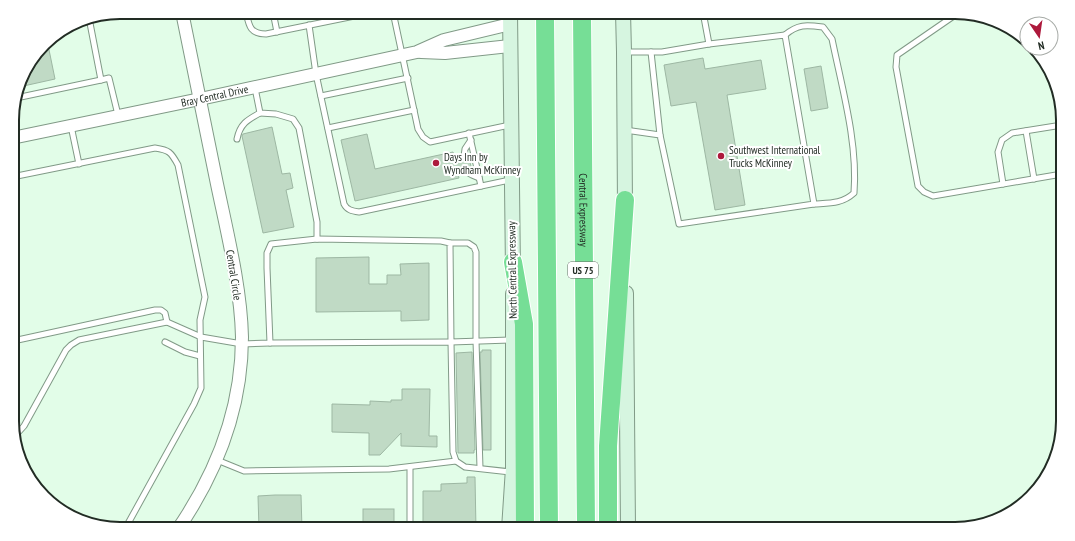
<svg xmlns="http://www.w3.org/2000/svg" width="1075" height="541" font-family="'PT Sans Narrow',sans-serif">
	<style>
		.building { fill: #c0dac5; stroke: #9db7a3 }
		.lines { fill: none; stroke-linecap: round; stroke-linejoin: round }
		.service-casing { stroke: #819a87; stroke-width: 7 }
		.tertiary-casing { stroke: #819a87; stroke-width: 14 }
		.secondary-casing { stroke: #819a87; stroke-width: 16 }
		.motorway-casing { stroke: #fff; stroke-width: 20 }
		.service { stroke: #fff; stroke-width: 5 }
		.tertiary { stroke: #fff; stroke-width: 12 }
		.secondary { stroke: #d6f5e0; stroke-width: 14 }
		.motorway { stroke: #76de96; stroke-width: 18 }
		.poi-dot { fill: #ad193c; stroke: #fff; stroke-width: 1.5 }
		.labels { text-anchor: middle; stroke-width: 4; stroke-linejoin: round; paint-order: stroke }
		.shield { fill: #fff; stroke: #646b66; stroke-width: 1 }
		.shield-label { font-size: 10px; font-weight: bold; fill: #222c24 }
		.street-label { font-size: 11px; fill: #222c24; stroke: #fff }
		.poi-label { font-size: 11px; fill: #222c24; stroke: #fff; text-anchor: start }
		.rim { fill: none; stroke: #222c24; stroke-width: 2 }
	</style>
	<rect width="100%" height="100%" fill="#e2fde8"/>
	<!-- building -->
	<g class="building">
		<polygon points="47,40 55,79 19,87 23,72"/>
		<polygon points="703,58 705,69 761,60 766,89 727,95 745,205 715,210 696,102 671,106 664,65"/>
		<polygon points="821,66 828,108 811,111 804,69"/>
		<polygon points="272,127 282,174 290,173 293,188 286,190 294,227 263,233 242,136 243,134"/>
		<polygon points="367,134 375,169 453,152 455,158 460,156 463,160 467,159 468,155 472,170 467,168 465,169 463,173 458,174 459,178 355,201 341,140"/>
		<polygon points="369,257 369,284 387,284 387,275 401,275 400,264 429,263 429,320 401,321 401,311 316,312 316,258"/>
		<polygon points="482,350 491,350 491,450 483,450 480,352 482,352"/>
		<polygon points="472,352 475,450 474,450 474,453 458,453 456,353"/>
		<polygon points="402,389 430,389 429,436 437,436 437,447 401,446 401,433 380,455 369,455 369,433 332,432 332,404 370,405 370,401 391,402 391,400 402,400"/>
		<polygon points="467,477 475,477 476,529 441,529 441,524 423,525 423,491 441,491 441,484 467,483"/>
		<polygon points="275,495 301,495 302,529 259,529 258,496"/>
		<rect x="363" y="509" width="31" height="20"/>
	</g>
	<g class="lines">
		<defs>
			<g id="service">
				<path d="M246,12C249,26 250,34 266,34L374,12"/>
				<polyline points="273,12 277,32"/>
				<polyline points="393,12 418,129 423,137 430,142 510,125"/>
				<polyline points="958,13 897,55 896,67 918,186 924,192 933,196 1062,174"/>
				<polyline points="89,18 101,80 109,78 118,115"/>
				<polyline points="999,22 1003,24"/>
				<path d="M309,25L316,74L344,204C347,210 352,211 359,212L510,180"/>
				<path d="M785,35C798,24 806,25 823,27L832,39C842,88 858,143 854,193C842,204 830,203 814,204"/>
				<polyline points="624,52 662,52 709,44"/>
				<polyline points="651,52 660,135"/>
				<polyline points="255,88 260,113 276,114 293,119 299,128 317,222 317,239"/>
				<polyline points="321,96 408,78"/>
				<polyline points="16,98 101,80"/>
				<polyline points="1059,125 1062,143"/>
				<polyline points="71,126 79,164"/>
				<polyline points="328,128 414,110"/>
				<polyline points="625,130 660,135 679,224 814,204 785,35 709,44 703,12"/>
				<polyline points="1026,131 1034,179"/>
				<polyline points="469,133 481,186"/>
				<path d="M237,139C240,124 247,120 260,113"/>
				<polyline points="464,156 465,149 471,140"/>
				<polyline points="467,172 472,175 479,178"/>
				<path d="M12,177L155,148C169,150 171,152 178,165L205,297L200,320L201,388L194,404L125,529"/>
				<polyline points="1003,184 998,152 1002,140 1012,133 1062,125"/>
				<polyline points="450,243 468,243 474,247 476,252 476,341 480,468"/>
				<polyline points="13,341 155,310 161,310 165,313 167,322"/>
				<polyline points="165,342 185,352 200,356"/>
				<polyline points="270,343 451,342 453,452 456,461 465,467 511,472"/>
				<polyline points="14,437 24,426 66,350 71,345 79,340 167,322 201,337 242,344 270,343 267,268 267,253 271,244 317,239 441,241 450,243 451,342 512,340"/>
				<polyline points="217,460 244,471 389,469 456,461"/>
				<polyline points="410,467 410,529"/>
			</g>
			<g id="tertiary">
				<polyline points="421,52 445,53 510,46"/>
				<path id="s1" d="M12,138L200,99L417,52L444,40L510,24"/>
				<path d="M178,529C217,472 242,407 242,337C241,288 227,232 217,184C205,127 194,69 182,12"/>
			</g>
			<g id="secondary">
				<polyline points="510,12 513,272"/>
				<polyline points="623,12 624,52 625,210"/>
				<polyline points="626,293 628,529"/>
				<polyline points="509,529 513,468 513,294"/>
			</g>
			<g id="motorway">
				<polyline points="545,12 549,529"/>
				<path id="s2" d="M582,12L586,529"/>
				<polyline points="513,262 524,324 525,529"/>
				<polyline points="608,529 608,446 625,200"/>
			</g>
		</defs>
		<!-- service casing -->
		<use href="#service" class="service-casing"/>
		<!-- tertiary casing -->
		<use href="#tertiary" class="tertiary-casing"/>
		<!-- secondary casing -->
		<use href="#secondary" class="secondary-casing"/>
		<!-- motorway casing -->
		<use href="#motorway" class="motorway-casing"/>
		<!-- service -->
		<use href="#service" class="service"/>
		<!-- tertiary -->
		<use href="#tertiary" class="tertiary"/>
		<!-- secondary -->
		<use href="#secondary" class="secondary"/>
		<!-- motorway -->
		<use href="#motorway" class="motorway"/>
	</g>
	<!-- markers -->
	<g class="poi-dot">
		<circle cx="721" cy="156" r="4"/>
		<circle cx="436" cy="163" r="4"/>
	</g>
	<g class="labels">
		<!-- shield labels -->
		<rect class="shield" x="568" y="262" width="30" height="16" rx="3"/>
		<g class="shield-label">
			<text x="583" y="274">US 75</text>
		</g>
		<!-- street labels -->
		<g class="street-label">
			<text dy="4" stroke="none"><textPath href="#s1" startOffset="207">Bray Central Drive</textPath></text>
			<text dy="4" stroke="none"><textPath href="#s2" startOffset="198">Central Expressway</textPath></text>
			<text transform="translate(512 270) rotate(-91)" y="4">North Central Expressway</text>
			<text transform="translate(234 275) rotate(81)" y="4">Central Circle</text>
		</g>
		<!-- poi labels -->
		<g class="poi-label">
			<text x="729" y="154">Southwest International<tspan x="729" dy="13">Trucks McKinney</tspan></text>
			<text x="444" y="161">Days Inn by<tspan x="444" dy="13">Wyndham McKinney</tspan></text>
		</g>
	</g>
	<!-- crop -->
	<path d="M0 0H1075V541H0ZM120 19H955A101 101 0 0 1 1056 120V421A101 101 0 0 1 955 522H120A101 101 0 0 1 19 421V120A101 101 0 0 1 120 19Z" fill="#fff" fill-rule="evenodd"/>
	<path class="rim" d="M120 19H955A101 101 0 0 1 1056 120V421A101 101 0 0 1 955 522H120A101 101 0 0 1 19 421V120A101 101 0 0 1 120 19Z"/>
	<!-- north arrow -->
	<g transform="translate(1039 36) rotate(167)"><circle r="19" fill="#ffffff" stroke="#a7aba7"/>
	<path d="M0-3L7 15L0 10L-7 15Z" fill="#ad193c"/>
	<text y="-6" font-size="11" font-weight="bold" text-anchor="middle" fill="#222c24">N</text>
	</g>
</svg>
